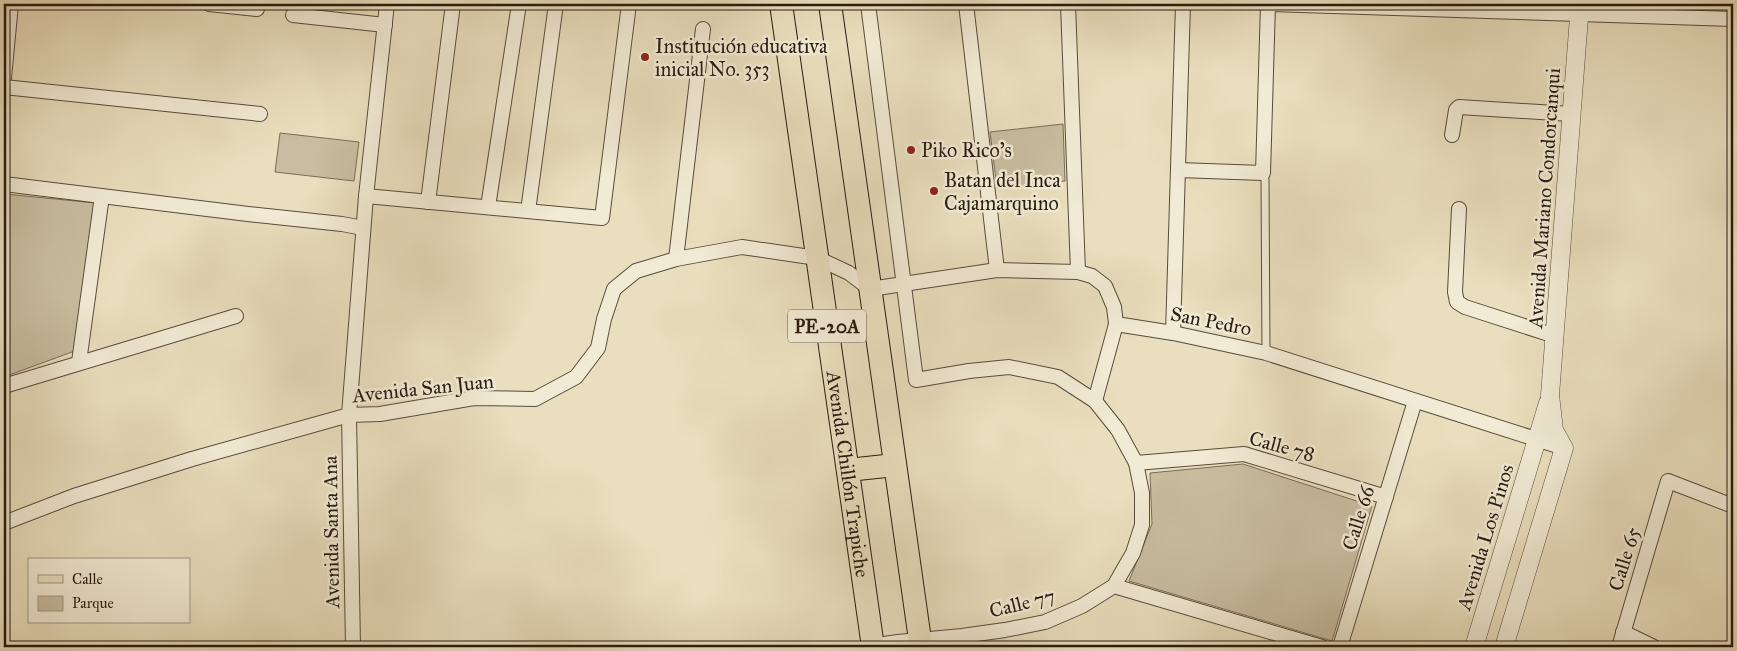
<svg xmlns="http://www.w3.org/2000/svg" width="1737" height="651" font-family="'IM FELL Great Primer',serif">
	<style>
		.green { fill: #c8bda0; stroke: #786c58 }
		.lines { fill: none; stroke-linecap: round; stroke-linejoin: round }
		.service-casing { stroke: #584c3c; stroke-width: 9 }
		.minor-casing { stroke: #584c3c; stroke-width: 16 }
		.tertiary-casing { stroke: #584c3c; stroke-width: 19 }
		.primary-casing { stroke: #281c11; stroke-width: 24 }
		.service { stroke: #f1ead4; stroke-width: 7 }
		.minor { stroke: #f1ead4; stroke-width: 14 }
		.tertiary { stroke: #f1ead4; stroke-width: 18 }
		.primary { stroke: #e9debd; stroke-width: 22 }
		.poi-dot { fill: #8f2418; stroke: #f1ead4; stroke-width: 2 }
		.labels { text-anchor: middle; stroke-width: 5; stroke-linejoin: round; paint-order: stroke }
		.shield { fill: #f1ead4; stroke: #645a4c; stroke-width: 1 }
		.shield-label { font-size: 19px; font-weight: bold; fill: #281c11 }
		.poi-label { font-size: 20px; fill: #281c11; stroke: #f1ead4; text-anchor: start }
		.street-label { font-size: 20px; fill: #281c11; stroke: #f1ead4 }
	</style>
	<rect width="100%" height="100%" fill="#e9debd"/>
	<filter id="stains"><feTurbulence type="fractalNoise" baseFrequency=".004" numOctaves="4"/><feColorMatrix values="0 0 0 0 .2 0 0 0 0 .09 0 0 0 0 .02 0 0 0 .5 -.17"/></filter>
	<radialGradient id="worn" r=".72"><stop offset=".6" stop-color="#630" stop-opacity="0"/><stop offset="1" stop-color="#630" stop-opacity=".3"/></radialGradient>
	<!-- green -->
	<g class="green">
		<polygon points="1063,124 1065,181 997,188 990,132"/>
		<polygon points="280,133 359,142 354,181 275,172"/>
		<polygon points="5,194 96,203 80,349 4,377 4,210"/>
		<polygon points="1243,464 1372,506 1332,641 1129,581 1152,524 1150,473"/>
	</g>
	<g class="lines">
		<defs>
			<g id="service">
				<polyline points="1611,16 1612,4"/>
				<polyline points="1263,173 1265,179 1266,353"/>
			</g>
			<g id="minor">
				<polyline points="209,4 257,9"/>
				<polyline points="868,4 916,380 969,371 1009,367 1058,377 1095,401 1118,430 1136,463 1142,493 1142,525 1133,553 1114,586 1082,606 1045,622 1005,630 962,636 898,642 877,645 872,647"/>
				<polyline points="966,4 997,270"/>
				<polyline points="1068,4 1078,272"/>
				<polyline points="1267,4 1733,19"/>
				<polyline points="293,15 385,25"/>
				<polyline points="4,78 11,4"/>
				<polyline points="4,87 260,114"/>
				<polyline points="1452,135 1456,110 1459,107 1571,114"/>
				<polyline points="1178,170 1263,173 1268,4"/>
				<polyline points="4,184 248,214 342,224 363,228"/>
				<polyline points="366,196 602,218 629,4"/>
				<polyline points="428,202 453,4"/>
				<polyline points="488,207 519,4"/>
				<polyline points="1459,209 1455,292 1457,302 1465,307 1555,336"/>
				<polyline points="528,211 556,4"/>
				<polyline points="676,259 703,29"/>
				<polyline points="1173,333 1183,4"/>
				<polyline points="79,362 102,196"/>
				<polyline points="4,386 236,316"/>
				<polyline points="1095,401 1116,324"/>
				<polyline points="1136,463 1244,454 1386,497"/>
				<polyline points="4,523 74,496 192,459 349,415 380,414 474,398 535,399 576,377 598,348 604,319 614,289 636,271 676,259 742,247 817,258 849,273 870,289 997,270 1078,272 1092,276 1105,286 1114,307 1116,324 1173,333 1266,353 1564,448"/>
				<polyline points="1114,586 1322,647"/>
				<polyline points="1623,632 1654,647"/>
				<polyline points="353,647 349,415 366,196 387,4"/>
				<polyline points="1340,647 1415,401"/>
				<polyline points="1619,647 1668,481 1733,506"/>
			</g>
			<g id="tertiary">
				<polyline points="1474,647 1548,403"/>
				<polyline points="1504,647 1564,448 1554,430 1550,395 1580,4"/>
			</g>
			<g id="primary">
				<path id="s1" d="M781,4L873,647"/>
				<polyline points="830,4 921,647"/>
				<polyline points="848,470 895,465"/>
			</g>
		</defs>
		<!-- service casing -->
		<use href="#service" class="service-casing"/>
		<!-- minor casing -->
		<use href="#minor" class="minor-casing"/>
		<!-- tertiary casing -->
		<use href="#tertiary" class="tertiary-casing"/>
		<!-- primary casing -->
		<use href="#primary" class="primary-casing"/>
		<!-- service -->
		<use href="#service" class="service"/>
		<!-- minor -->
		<use href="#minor" class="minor"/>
		<!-- tertiary -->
		<use href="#tertiary" class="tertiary"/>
		<!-- primary -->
		<use href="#primary" class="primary"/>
	</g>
	<!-- markers -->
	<g class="poi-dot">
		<circle cx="645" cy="57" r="5"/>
		<circle cx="911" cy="150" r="5"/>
		<circle cx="934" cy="191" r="5"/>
	</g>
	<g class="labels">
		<!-- shield labels -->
		<rect class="shield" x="788" y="309.5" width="78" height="33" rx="4"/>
		<g class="shield-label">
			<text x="827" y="333">PE-20A</text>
		</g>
		<!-- poi labels -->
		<g class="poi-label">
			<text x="655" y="53">Institución educativa<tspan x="655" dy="23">inicial No. 353</tspan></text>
			<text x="921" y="157">Piko Rico's</text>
			<text x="944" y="187">Batan del Inca<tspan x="944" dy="23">Cajamarquino</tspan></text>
		</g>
		<!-- street labels -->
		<g class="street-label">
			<text transform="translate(1544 198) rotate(-86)" y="7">Avenida Mariano Condorcanqui</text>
			<text transform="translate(1211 321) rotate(11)" y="7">San Pedro</text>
			<text transform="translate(423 388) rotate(-6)" y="7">Avenida San Juan</text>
			<text transform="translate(1282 446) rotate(15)" y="7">Calle 78</text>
			<text dy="7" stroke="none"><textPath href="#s1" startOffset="475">Avenida Chillón Trapiche</textPath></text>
			<text transform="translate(1358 518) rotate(-73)" y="7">Calle 66</text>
			<text transform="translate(331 532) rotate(-91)" y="7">Avenida Santa Ana</text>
			<text transform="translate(1485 537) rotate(-73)" y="7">Avenida Los Pinos</text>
			<text transform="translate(1624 559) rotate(-73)" y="7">Calle 65</text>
			<text transform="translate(1022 603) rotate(-14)" y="7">Calle 77</text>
		</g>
	</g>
	<!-- margin -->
	<rect width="1737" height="651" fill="none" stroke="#e9debd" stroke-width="20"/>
	<rect x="5" y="5" width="1727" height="641" fill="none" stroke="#281c11" stroke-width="2.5"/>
	<rect x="10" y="10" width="1717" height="631" fill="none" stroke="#281c11"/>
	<!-- legend -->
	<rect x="28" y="558" width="162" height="65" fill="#f1ead4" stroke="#a19886"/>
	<rect x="38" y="575" width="25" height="8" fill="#e9debd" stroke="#a19886"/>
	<text x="72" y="584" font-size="15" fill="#281c11">Calle</text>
	<rect x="38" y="596" width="25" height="15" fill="#c8bda0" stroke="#a19886"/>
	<text x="72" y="608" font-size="15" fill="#281c11">Parque</text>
	<rect width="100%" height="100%" filter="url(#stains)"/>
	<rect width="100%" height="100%" fill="url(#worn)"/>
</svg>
